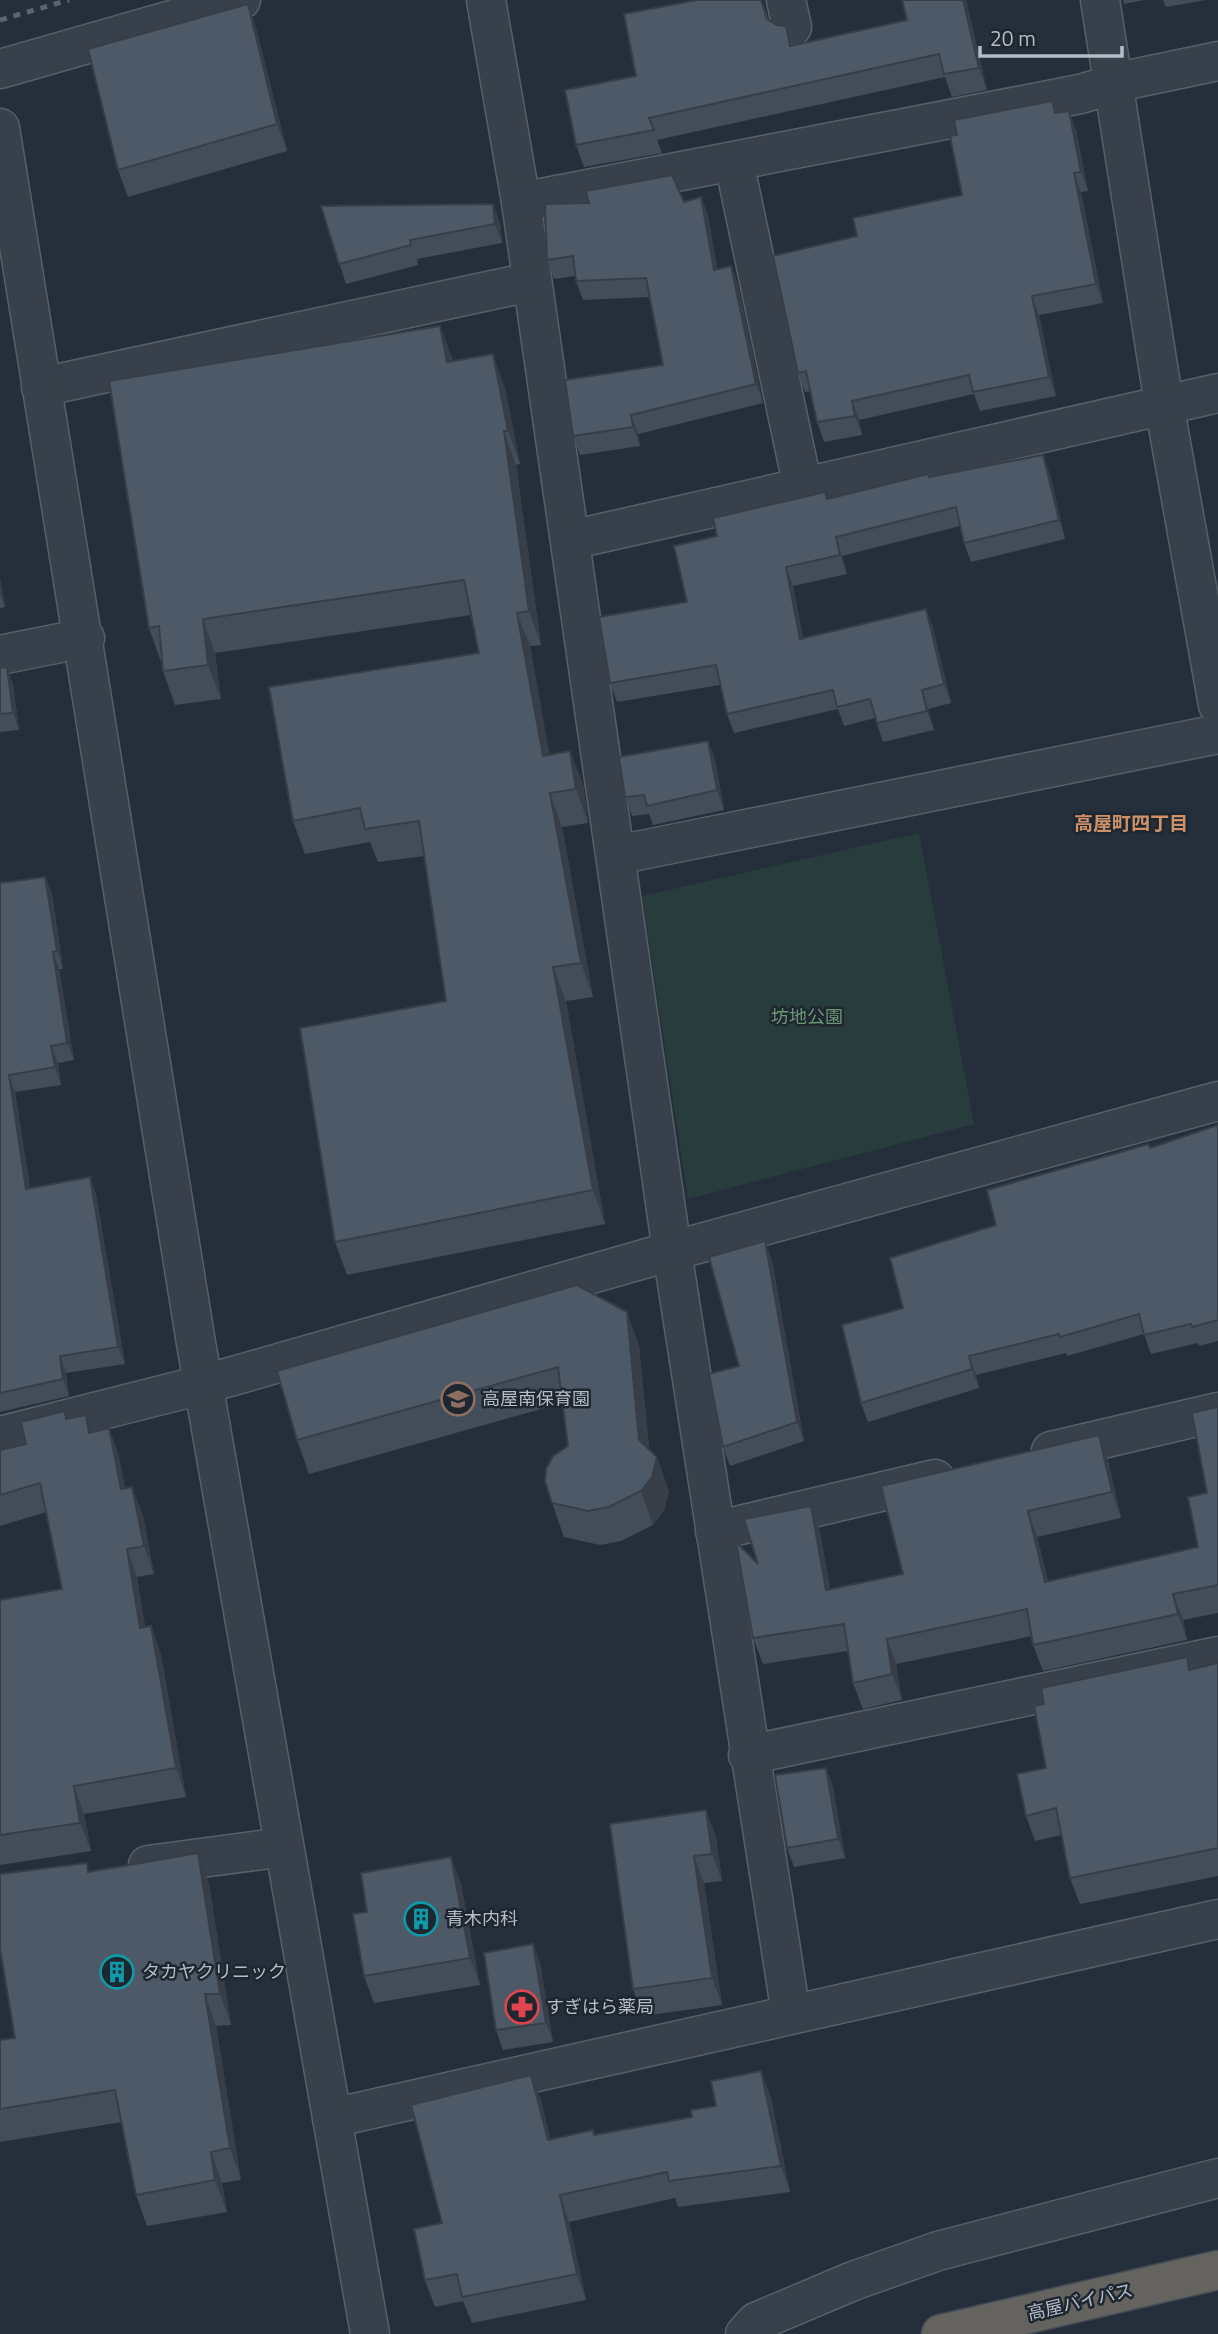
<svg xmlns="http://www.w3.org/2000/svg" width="1218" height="2334" font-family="'Titillium Web','Noto Sans JP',sans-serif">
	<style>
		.green { fill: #283c3d }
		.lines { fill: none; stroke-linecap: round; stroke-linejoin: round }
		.minor-casing { stroke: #575f69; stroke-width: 41 }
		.tertiary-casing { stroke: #575f69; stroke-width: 41 }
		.trunk-casing { stroke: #444c56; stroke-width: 41 }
		.minor { stroke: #38414b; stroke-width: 38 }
		.tertiary { stroke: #38414b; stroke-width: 38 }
		.trunk { stroke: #646360; stroke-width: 38 }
		.rail { stroke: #5b6572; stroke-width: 5; stroke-dasharray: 7 7; stroke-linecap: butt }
		.wall { fill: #434d59 }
		.shaded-wall { fill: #373e48 }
		.building { fill: #4e5967; stroke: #373e48; stroke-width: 2 }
		.labels { text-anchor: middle; stroke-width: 5; stroke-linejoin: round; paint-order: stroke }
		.park-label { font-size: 18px; fill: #6d9675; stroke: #1e2630 }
		.poi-label { font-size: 18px; fill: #b4bcc7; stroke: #1e2630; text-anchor: start }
		.street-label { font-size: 18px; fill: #b4bcc7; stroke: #1e2630 }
		.neighbourhood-label { font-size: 19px; font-weight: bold; fill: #cd9269; stroke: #1e2630 }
	</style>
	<rect width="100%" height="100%" fill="#252f3b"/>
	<!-- green -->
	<polygon class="green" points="919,833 974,1124 688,1199 642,896"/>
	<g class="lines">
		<defs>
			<g id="minor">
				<polyline points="486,0 521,202 672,1251 791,2014"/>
				<polyline points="786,0 792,27"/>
				<polyline points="1100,0 1164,404 1218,705"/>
				<polyline points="0,69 241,0"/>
				<polyline points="734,162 803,488"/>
				<polyline points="521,202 1080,94 1132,79 1218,61"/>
				<polyline points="41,387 530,282"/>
				<polyline points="571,540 1218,393"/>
				<polyline points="0,655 85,638"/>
				<polyline points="617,855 1218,734"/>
				<polyline points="1051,1451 1218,1412"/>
				<polyline points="715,1531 935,1479"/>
				<polyline points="748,1755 1218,1656"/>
				<polyline points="148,1865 284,1847"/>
				<polyline points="332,2118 1218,1919"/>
				<polyline points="745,2334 756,2322 853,2281 938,2251 1218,2178"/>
			</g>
			<g id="tertiary">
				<polyline points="0,128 196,1343 370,2334"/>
				<polyline points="0,1436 205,1384 672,1251 1218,1101"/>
			</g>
			<polyline id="trunk" points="941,2334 1218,2270"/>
		</defs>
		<!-- minor casing -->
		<use href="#minor" class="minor-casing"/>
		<!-- tertiary casing -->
		<use href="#tertiary" class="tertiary-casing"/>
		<!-- trunk casing -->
		<use href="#trunk" class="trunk-casing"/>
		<!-- minor -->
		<use href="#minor" class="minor"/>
		<!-- tertiary -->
		<use href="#tertiary" class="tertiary"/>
		<!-- trunk -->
		<use href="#trunk" class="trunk"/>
		<!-- rail -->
		<polyline class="rail" points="0,20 69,0"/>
	</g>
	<!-- wall -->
	<g class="wall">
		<polygon points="697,0 762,0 769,20 793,45 907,20 902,0 968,0 966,0 987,90 952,97 945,77 657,140 662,153 584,167 576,145 636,76"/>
		<polygon points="1123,0 1144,0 1124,4"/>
		<polygon points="1163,0 1206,0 1166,7"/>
		<polygon points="248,4 257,32 287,151 128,197 118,170"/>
		<polygon points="1052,101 1057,113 1076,130 1088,191 1081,192 1103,303 1039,315 1056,396 980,411 974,394 859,420 862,435 824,442 817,422 810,391 805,392 798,373 857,236 962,195 957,135"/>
		<polygon points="701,197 708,216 717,269 731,266 738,285 763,403 638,434 640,446 580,455 573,436 663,365 650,297 583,300 576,281 575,276 554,279 547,260 684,202"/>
		<polygon points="321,206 500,223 502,243 417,259 418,265 346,284"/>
		<polygon points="453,361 505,388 520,464 516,465 541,645 530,646 549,755 583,784 588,823 562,827 593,997 566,1001 605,1224 347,1275 335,1242 446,1001 424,856 378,862 370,842 305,854 293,821 479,653 471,615 215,653 221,699 175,705 163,671 162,662 161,662 149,628"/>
		<polygon points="1050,474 1065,539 971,562 964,543 960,526 842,556 847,574 793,586 803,638 926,609 933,628 951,703 928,709 934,730 883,742 875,718 844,726 838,709 734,733 727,714 720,685 617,702 610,683 687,602 717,536 825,492 827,499 929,477"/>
		<polygon points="0,578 5,607 0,608"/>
		<polygon points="0,668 13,684 19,730 0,732"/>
		<polygon points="708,741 715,760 724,810 653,825 649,814 632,816 625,797"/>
		<polygon points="45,877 52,894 63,969 59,969 74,1060 58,1063 61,1085 15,1092 30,1188 90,1177 96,1195 125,1364 66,1373 69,1396 0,1412 0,883"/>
		<polygon points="1218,1125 1218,1341 1199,1346 1198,1343 1151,1354 1144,1334 1067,1356 1066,1353 976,1375 979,1388 868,1422 861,1403 903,1308 996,1225 1150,1147"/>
		<polygon points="772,1261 804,1441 730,1466 723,1447 739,1366"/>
		<polygon points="639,1346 649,1450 669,1491 664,1510 653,1525 621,1541 600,1545 564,1537 552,1503 568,1446 563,1403 309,1474 297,1440 277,1371"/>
		<polygon points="1218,1407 1218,1613 1183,1620 1187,1640 1043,1671 1033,1645 1032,1636 896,1664 902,1700 863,1709 853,1683 848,1651 763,1664 753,1638 758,1564 811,1506 820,1532 830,1589 903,1574 1099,1435 1108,1461 1121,1518 1037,1537 1048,1581 1198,1547 1207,1493"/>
		<polygon points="67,1419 92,1432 109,1428 119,1457 125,1489 132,1487 143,1516 154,1574 137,1577 145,1627 151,1626 161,1655 186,1797 84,1814 91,1851 0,1865 0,1600 62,1589 46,1512 0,1526 0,1450 26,1444"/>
		<polygon points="1218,1663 1218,1876 1080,1904 1070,1878 1061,1835 1035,1841 1026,1816 1046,1768 1191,1669"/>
		<polygon points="826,1768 833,1787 845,1858 794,1867 787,1848"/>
		<polygon points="610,1824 716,1837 722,1881 704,1883 722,2005 643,2016 633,1989"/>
		<polygon points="198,1853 209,1884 231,2025 216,2026 241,2180 222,2183 227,2212 147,2226 136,2195 122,2122 0,2142 0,2040 15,2038 90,1871"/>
		<polygon points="461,1884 480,1985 374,2003 364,1976 367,1912"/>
		<polygon points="533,1944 540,1963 553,2042 503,2050 496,2030"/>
		<polygon points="761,2071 771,2098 790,2192 678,2207 675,2198 569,2222 586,2300 472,2323 463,2301 435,2307 425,2280 442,2223 531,2075 541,2101 550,2139 595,2135 692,2117 716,2106"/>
	</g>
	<!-- shaded-wall -->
	<g class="shaded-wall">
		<polygon points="963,0 966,0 987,90 979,68"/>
		<polygon points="248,4 257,32 287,151 277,124"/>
		<polygon points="1069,111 1076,130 1088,191 1081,172"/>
		<polygon points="1074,173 1081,192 1103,303 1096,284"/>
		<polygon points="701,197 708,216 721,289 714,270"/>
		<polygon points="493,204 500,223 502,243 495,224"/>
		<polygon points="731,266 738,285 763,403 756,384"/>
		<polygon points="1032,296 1039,315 1056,396 1049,377"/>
		<polygon points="440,326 453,360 459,396 447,362"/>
		<polygon points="493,354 505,388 520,464 508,431"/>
		<polygon points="852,401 859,420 862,435 855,416"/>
		<polygon points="631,415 638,434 640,446 633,427"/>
		<polygon points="504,431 516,465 541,645 529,611"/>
		<polygon points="1043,455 1050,474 1065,539 1059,520"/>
		<polygon points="836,537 842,556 847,574 840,555"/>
		<polygon points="786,567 793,586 807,658 800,639"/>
		<polygon points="0,578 5,607 0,594"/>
		<polygon points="926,609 933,628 951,703 944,684"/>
		<polygon points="517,613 530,646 556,789 543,756"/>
		<polygon points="203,619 215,653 221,699 208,665"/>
		<polygon points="7,667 13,684 19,730 13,713"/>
		<polygon points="922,690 928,709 934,730 927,711"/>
		<polygon points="708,741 715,760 724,810 717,790"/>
		<polygon points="570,751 583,784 588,823 576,789"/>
		<polygon points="550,793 562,827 593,997 581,963"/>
		<polygon points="45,877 52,894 63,969 57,951"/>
		<polygon points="53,952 59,969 74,1060 67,1043"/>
		<polygon points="553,967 566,1001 605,1224 593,1190"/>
		<polygon points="51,1046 58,1063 61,1085 55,1067"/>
		<polygon points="9,1075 15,1092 33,1206 26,1189"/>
		<polygon points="90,1177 96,1195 125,1364 118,1347"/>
		<polygon points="765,1241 772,1261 804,1441 797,1422"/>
		<polygon points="627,1312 639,1346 652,1474 639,1440"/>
		<polygon points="60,1356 66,1373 69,1396 63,1379"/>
		<polygon points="969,1356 976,1375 979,1388 972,1369"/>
		<polygon points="86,1415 96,1443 89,1433"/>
		<polygon points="109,1428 119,1457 131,1518 121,1489"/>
		<polygon points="1099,1435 1108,1461 1121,1518 1112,1492"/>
		<polygon points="657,1457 669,1491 664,1510 653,1525 641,1491"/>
		<polygon points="132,1487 143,1516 154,1574 144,1546"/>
		<polygon points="811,1506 820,1532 835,1616 826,1590"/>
		<polygon points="1028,1511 1037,1537 1054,1608 1045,1582"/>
		<polygon points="127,1549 137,1577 150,1656 140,1628"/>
		<polygon points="1173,1594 1183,1620 1187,1640 1178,1614"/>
		<polygon points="151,1626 161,1655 186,1797 176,1768"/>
		<polygon points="887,1639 896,1664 902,1700 892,1674"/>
		<polygon points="826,1768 833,1787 845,1858 838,1839"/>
		<polygon points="74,1786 84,1814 91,1851 80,1823"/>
		<polygon points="706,1810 716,1837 722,1881 712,1854"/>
		<polygon points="198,1853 209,1884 231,2025 220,1994"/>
		<polygon points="694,1856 704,1883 722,2005 712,1978"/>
		<polygon points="451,1857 461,1884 480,1985 470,1958"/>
		<polygon points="533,1944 540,1963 553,2042 546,2023"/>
		<polygon points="205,1994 216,2026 241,2180 230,2148"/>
		<polygon points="761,2071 771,2098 790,2192 781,2166"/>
		<polygon points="531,2075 541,2101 557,2166 548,2140"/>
		<polygon points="211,2152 222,2183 227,2212 215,2180"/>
		<polygon points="560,2195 569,2222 586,2300 577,2274"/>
	</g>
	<!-- building -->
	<g class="building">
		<polygon points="697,0 761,0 767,19 777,25 786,26 790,46 907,20 902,0 963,0 979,68 944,74 939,54 649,118 654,130 576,145 565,90 636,76 624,14"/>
		<polygon points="248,4 277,124 118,170 88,49"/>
		<polygon points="1052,101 1055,113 1069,111 1081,172 1074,173 1096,284 1032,296 1049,377 973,392 969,375 852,401 855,416 817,422 806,371 798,373 773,256 857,236 853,218 962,195 950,136 957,135 954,120"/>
		<polygon points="672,175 684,202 701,197 714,270 731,266 756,384 631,415 633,427 573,436 565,380 663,365 646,278 576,281 573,256 547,260 545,204 589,203 586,191"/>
		<polygon points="493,204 495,224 410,240 411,245 339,264 321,206"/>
		<polygon points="440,326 447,362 493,354 508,431 504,431 529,611 517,613 543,756 570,751 576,789 550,793 581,963 553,967 593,1190 335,1242 300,1028 446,1001 419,821 365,829 360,808 293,821 269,687 479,653 464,580 203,619 208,665 163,671 159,626 149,628 109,381"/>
		<polygon points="1043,455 1059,520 964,543 956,507 836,537 840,555 786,567 800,639 926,609 944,684 922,690 927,711 877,723 870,699 837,707 833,690 727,714 716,665 610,683 599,617 687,602 674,546 717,536 713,518 825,492 827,499 928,474 929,477"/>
		<polygon points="7,667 13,713 0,714 0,668"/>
		<polygon points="708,741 717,790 647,806 644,795 625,797 619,757"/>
		<polygon points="45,877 57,951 53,952 67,1043 51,1046 55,1067 9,1075 26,1189 90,1177 118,1347 60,1356 63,1379 0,1393 0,883"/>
		<polygon points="1218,1125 1218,1320 1192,1327 1191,1324 1144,1335 1139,1314 1060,1337 1059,1334 969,1356 972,1369 861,1403 842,1325 903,1308 890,1258 996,1225 987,1190 1149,1144 1150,1148"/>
		<polygon points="765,1241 797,1422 723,1447 709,1374 739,1366 709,1257"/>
		<polygon points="577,1285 627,1312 639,1440 657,1457 652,1477 641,1491 609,1507 588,1511 552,1503 545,1481 546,1469 553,1456 568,1446 558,1367 297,1440 277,1371"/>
		<polygon points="1218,1407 1218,1585 1173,1594 1178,1614 1033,1645 1027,1609 887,1639 892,1674 853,1683 844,1624 753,1638 736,1542 758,1564 744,1519 811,1506 826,1590 903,1574 881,1486 1099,1435 1112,1492 1028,1511 1045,1582 1198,1547 1188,1497 1207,1493 1192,1413"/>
		<polygon points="65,1411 66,1419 86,1415 89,1433 109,1428 121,1489 132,1487 144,1546 127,1549 140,1628 151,1626 176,1768 74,1786 80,1823 0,1835 0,1600 62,1589 40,1483 0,1495 0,1450 26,1444 21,1422"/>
		<polygon points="1187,1657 1189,1670 1218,1663 1218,1848 1070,1878 1056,1808 1026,1816 1017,1774 1046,1768 1034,1706 1044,1704 1041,1688"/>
		<polygon points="826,1768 838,1839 787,1848 775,1775"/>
		<polygon points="706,1810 712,1854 694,1856 712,1978 633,1989 610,1824"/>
		<polygon points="198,1853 220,1994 205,1994 230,2148 211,2152 215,2180 136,2195 115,2090 0,2109 0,2040 15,2038 0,1949 0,1874 87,1863 88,1872"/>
		<polygon points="451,1857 470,1958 364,1976 353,1914 367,1912 361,1873"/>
		<polygon points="533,1944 546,2023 496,2030 484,1953"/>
		<polygon points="761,2071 781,2166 669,2181 667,2172 560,2195 577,2274 462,2297 457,2274 425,2280 414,2229 442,2223 411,2105 531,2075 548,2140 593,2130 594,2135 692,2117 691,2110 716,2106 711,2081"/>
	</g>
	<!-- icons -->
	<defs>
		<symbol id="school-ring" viewBox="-11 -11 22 22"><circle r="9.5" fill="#1e2630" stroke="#8d6e63" stroke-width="1.5"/><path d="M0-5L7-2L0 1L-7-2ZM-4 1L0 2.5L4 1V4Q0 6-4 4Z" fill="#8d6e63"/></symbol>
		<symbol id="building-ring" viewBox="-11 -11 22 22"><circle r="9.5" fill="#1e2630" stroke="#0f9aa8" stroke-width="1.5"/><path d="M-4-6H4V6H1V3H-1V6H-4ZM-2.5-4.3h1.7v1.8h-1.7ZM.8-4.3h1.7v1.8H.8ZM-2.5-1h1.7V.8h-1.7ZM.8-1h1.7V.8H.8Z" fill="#0f9aa8"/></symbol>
		<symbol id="pharmacy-ring" viewBox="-11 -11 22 22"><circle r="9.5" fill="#1e2630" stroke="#e0444e" stroke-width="1.5"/><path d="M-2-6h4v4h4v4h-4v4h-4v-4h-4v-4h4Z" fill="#e0444e"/></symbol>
	</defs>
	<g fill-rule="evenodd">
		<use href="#school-ring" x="439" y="1380" width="38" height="38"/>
		<use href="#building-ring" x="402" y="1900" width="38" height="38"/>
		<use href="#building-ring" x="98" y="1953" width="38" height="38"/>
		<use href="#pharmacy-ring" x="503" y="1988" width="38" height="38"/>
	</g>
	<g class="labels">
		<!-- park labels -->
		<g class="park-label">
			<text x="807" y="1023">坊地公園</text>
		</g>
		<!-- poi labels -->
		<g class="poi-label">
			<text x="482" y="1405">高屋南保育園</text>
			<text x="446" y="1925">青木内科</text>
			<text x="142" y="1978">タカヤクリニック</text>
			<text x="546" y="2013">すぎはら薬局</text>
		</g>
		<!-- street labels -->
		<g class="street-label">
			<text transform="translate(1080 2302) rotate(-13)" y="6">高屋バイパス</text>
		</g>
		<!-- neighbourhood labels -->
		<g class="neighbourhood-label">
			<text x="1131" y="830">高屋町四丁目</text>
		</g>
	</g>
	<!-- scale -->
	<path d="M980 46v10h142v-10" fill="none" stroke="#b4bcc7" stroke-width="3.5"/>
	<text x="990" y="46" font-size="21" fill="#b4bcc7" stroke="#1e2630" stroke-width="5" paint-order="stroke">20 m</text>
</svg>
